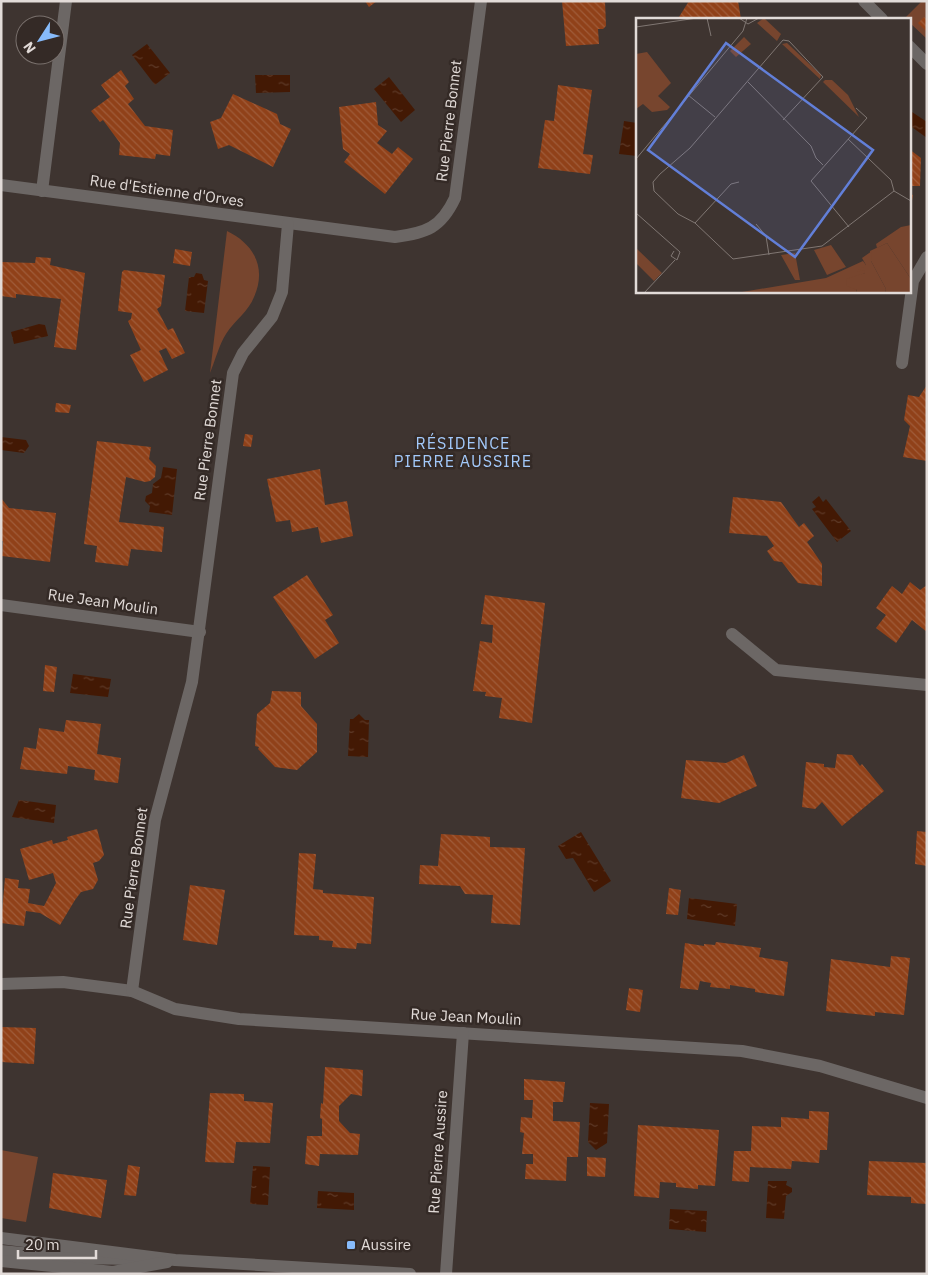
<svg xmlns="http://www.w3.org/2000/svg" width="928" height="1275" font-family="'IBM Plex Sans',sans-serif">
	<style>
		.grass { fill: #77452e }
		.water { fill: url(#water-ripples) }
		.building { fill: url(#building-back-hatch) }
		.lines { fill: none; stroke-linecap: round; stroke-linejoin: round }
		.service { stroke: #6c6765; stroke-width: 12 }
		.minor { stroke: #6c6765; stroke-width: 12 }
		.tertiary { stroke: #6c6765; stroke-width: 12 }
		.poi-dot { fill: #87bbfb; stroke: #342a26; stroke-width: 2 }
		.labels { text-anchor: middle; stroke-width: 5; stroke-linejoin: round; paint-order: stroke }
		.street-label { font-size: 15px; fill: #e2dbd8; stroke: #342a26 }
		.poi-label { font-size: 15px; fill: #e2dbd8; stroke: #342a26; text-anchor: start }
		.neighbourhood-label { font-size: 16px; letter-spacing: 1px; fill: #a3c9fa; stroke: #342a26 }
		.inset-road { fill: none; stroke: #807773; stroke-width: 1 }
		.view { fill: #627fd8; fill-opacity: 0.15; stroke: #627fd8; stroke-width: 2.5 }
		.inset-edge { fill: none; stroke: #e2dbd8; stroke-width: 2.5 }
	</style>
	<defs>
		<pattern id="water-ripples" width="26" height="14" patternUnits="userSpaceOnUse" patternTransform="scale(1.25)"><rect width="26" height="14" fill="#431904"/><path d="M2 4q2-2 4 0t4 0M15 11q2-2 4 0t4 0" fill="none" stroke="#5e3a28"/></pattern>
		<pattern id="building-back-hatch" width="6" height="6" patternUnits="userSpaceOnUse" patternTransform="scale(1.25)"><rect width="6" height="6" fill="#904119"/><path d="M-1 5l2 2M0 0l6 6M5-1l2 2" fill="none" stroke="#9f5c3a"/></pattern>
	</defs>
	<rect width="100%" height="100%" fill="#3e3430"/>
	<!-- grass -->
	<g class="grass">
		<polygon points="922,1 927,1 927,39 909,22 909,19 905,18"/>
		<path d="M227,231C254,244 267,268 254,297C249,311 234,321 226,334C219,345 215,361 210,373Z"/>
		<polygon points="1,1150 38,1157 26,1222 1,1218"/>
	</g>
	<!-- water -->
	<g class="water">
		<polygon points="147,44 170,73 155,85 132,55"/>
		<polygon points="255,75 290,75 290,92 256,93"/>
		<polygon points="389,77 415,110 401,122 374,89"/>
		<polygon points="909,110 927,122 927,138 909,125"/>
		<polygon points="624,121 637,123 637,156 619,154"/>
		<polygon points="196,273 202,274 204,280 208,281 204,313 185,311 189,277 194,277"/>
		<polygon points="39,324 45,325 48,336 14,344 11,332"/>
		<polygon points="1,437 26,440 29,446 24,453 1,450"/>
		<polygon points="163,467 177,469 172,515 149,512 150,506 145,501 146,496 152,493 153,484 161,478"/>
		<polygon points="819,496 823,502 826,499 851,531 837,542 812,509 816,507 812,502"/>
		<polygon points="73,674 111,679 108,697 70,693"/>
		<polygon points="359,714 365,720 369,720 368,757 348,756 350,719 353,719"/>
		<polygon points="19,800 56,805 54,823 12,817"/>
		<polygon points="581,832 611,881 594,892 573,858 566,859 558,846"/>
		<polygon points="689,898 737,904 735,926 687,919"/>
		<polygon points="590,1103 609,1104 607,1143 596,1150 588,1142"/>
		<polygon points="253,1166 270,1167 268,1205 250,1204"/>
		<polygon points="768,1181 787,1181 786,1185 792,1188 792,1192 786,1196 784,1219 766,1218"/>
		<polygon points="318,1191 354,1193 354,1210 317,1208"/>
		<polygon points="670,1209 707,1211 706,1232 669,1229"/>
	</g>
	<!-- building -->
	<g class="building">
		<polygon points="365,1 377,1 369,7"/>
		<polygon points="562,1 605,1 606,26 603,29 598,29 599,44 566,46"/>
		<polygon points="689,1 738,1 741,19 682,19 679,17"/>
		<polygon points="924,17 927,20 927,32 918,23"/>
		<polygon points="121,70 129,82 125,86 134,99 128,104 145,126 173,130 170,156 156,154 155,159 119,155 120,143 103,120 100,122 91,111 110,97 101,85"/>
		<polygon points="558,85 592,90 583,154 593,155 590,174 538,168 545,120 554,121"/>
		<polygon points="233,94 277,114 280,124 291,129 273,167 229,145 218,149 210,122 221,118"/>
		<polygon points="376,102 378,125 387,131 377,143 392,154 398,147 413,159 385,194 344,162 350,154 343,149 339,107"/>
		<polygon points="909,149 921,158 920,186 909,186"/>
		<polygon points="909,194 913,195 910,211 909,211"/>
		<polygon points="175,249 192,252 190,266 173,263"/>
		<polygon points="36,257 51,258 50,265 85,273 76,350 54,347 61,299 16,294 16,298 1,296 1,262 35,263"/>
		<polygon points="124,270 165,275 161,306 157,309 168,330 173,328 185,353 172,359 166,348 159,351 168,370 144,382 130,355 141,350 128,321 131,319 132,313 118,311 122,272"/>
		<polygon points="927,385 927,461 903,457 910,426 904,420 908,395 919,397"/>
		<polygon points="56,403 71,405 69,413 55,412"/>
		<polygon points="245,434 253,435 251,447 243,446"/>
		<polygon points="97,441 151,447 149,459 156,466 155,477 150,481 145,482 126,477 119,522 164,527 162,552 131,549 128,566 95,562 97,546 84,544"/>
		<polygon points="320,469 325,505 347,501 353,536 321,543 318,527 292,532 290,520 276,522 267,479"/>
		<polygon points="733,497 781,502 799,527 804,523 814,536 807,542 822,564 822,586 798,583 782,562 774,561 767,551 774,546 767,536 729,533"/>
		<polygon points="1,498 9,508 56,513 50,562 2,556 3,541 1,541"/>
		<polygon points="307,575 333,615 325,620 339,643 315,659 273,597"/>
		<polygon points="910,582 920,590 927,585 927,632 912,620 896,643 876,628 886,615 876,608 892,586 902,594"/>
		<polygon points="485,595 545,603 532,723 499,718 502,698 485,696 486,692 473,691 480,641 492,643 493,625 481,624"/>
		<polygon points="45,665 57,667 54,692 43,691"/>
		<polygon points="272,691 301,692 301,706 317,724 317,752 297,770 275,767 258,749 259,747 255,746 257,714 270,703"/>
		<polygon points="66,720 101,724 97,754 121,758 118,783 94,780 95,770 68,766 67,774 20,769 24,747 36,749 39,728 64,732"/>
		<polygon points="837,754 852,755 860,766 862,764 884,791 842,826 822,802 815,809 802,807 806,762 824,764 824,767 835,768"/>
		<polygon points="744,755 757,786 719,803 681,798 686,760 726,763"/>
		<polygon points="97,829 104,855 99,861 93,863 98,880 93,889 81,892 75,900 60,925 40,913 26,911 24,926 1,923 5,878 19,880 18,888 30,889 28,903 44,906 56,883 53,873 29,880 20,849 52,840 53,844 68,840 67,837"/>
		<polygon points="917,831 927,832 927,866 915,864"/>
		<polygon points="441,834 490,837 490,847 525,848 520,925 491,923 493,895 465,894 460,886 419,884 420,865 438,866"/>
		<polygon points="299,853 316,854 313,889 323,890 323,893 374,897 371,944 357,943 356,949 332,947 333,941 319,940 319,936 294,935"/>
		<polygon points="190,885 225,890 217,945 183,940"/>
		<polygon points="669,888 681,890 678,915 666,914"/>
		<polygon points="716,942 761,948 759,957 788,962 784,996 755,992 755,989 730,985 730,989 710,987 711,983 700,981 698,990 680,988 685,943 704,946 704,944 715,945"/>
		<polygon points="891,956 910,958 904,1015 875,1012 875,1016 826,1011 831,959 890,967"/>
		<polygon points="629,988 643,990 640,1012 626,1010"/>
		<polygon points="1,1027 36,1028 34,1064 1,1062"/>
		<polygon points="325,1067 363,1070 362,1096 351,1094 339,1106 339,1121 350,1133 360,1134 358,1155 320,1154 319,1166 305,1164 307,1136 322,1136 322,1119 320,1118 321,1103 323,1104"/>
		<polygon points="524,1079 565,1082 563,1102 553,1102 553,1121 580,1122 578,1157 567,1157 566,1181 525,1179 526,1164 533,1164 533,1154 522,1154 524,1133 520,1132 521,1117 532,1118 533,1100 524,1100"/>
		<polygon points="210,1093 244,1094 244,1101 273,1103 270,1143 236,1142 234,1163 205,1162"/>
		<polygon points="809,1111 829,1112 827,1150 820,1150 819,1163 792,1161 791,1169 750,1167 749,1182 732,1181 734,1151 751,1151 752,1126 781,1127 781,1117 809,1119"/>
		<polygon points="638,1125 719,1130 715,1186 698,1185 698,1189 676,1187 676,1183 660,1182 659,1198 634,1196"/>
		<polygon points="587,1157 606,1158 605,1177 587,1176"/>
		<polygon points="869,1161 927,1163 927,1204 911,1203 911,1197 867,1195"/>
		<polygon points="128,1165 140,1167 136,1196 124,1195"/>
		<polygon points="53,1173 107,1180 101,1218 49,1208"/>
	</g>
	<g class="lines">
		<!-- service -->
		<polyline class="service" points="1,1251 74,1258 135,1259"/>
		<!-- minor -->
		<g class="minor">
			<polyline points="864,1 882,19"/>
			<polyline points="909,46 927,64"/>
			<path d="M1,185L395,237C426,233 441,228 455,198L481,1"/>
			<polyline points="42,191 66,1"/>
			<polyline points="902,363 913,281 927,257"/>
			<polyline points="1,605 200,632"/>
			<polyline points="732,634 776,670 927,685"/>
			<polyline points="1,984 63,982 132,991 175,1009 239,1019 742,1051 820,1066 927,1098"/>
			<polyline points="132,991 155,820 192,682 233,373 243,353 272,317 282,292 288,224"/>
			<polyline points="446,1274 463,1033"/>
		</g>
		<!-- tertiary -->
		<g class="tertiary">
			<polyline points="1,1238 175,1260 410,1274"/>
			<polyline points="1,1261 113,1272 167,1262"/>
		</g>
	</g>
	<!-- markers -->
	<rect class="poi-dot" x="346" y="1240" width="10" height="10" rx="2.5"/>
	<g class="labels">
		<!-- street labels -->
		<g class="street-label">
			<text transform="translate(449 121) rotate(-83)" y="5">Rue Pierre Bonnet</text>
			<text transform="translate(167 191) rotate(8)" y="5">Rue d'Estienne d'Orves</text>
			<text transform="translate(208 440) rotate(-82)" y="5">Rue Pierre Bonnet</text>
			<text transform="translate(103 602) rotate(8)" y="5">Rue Jean Moulin</text>
			<text transform="translate(134 868) rotate(-82)" y="5">Rue Pierre Bonnet</text>
			<text transform="translate(466 1017) rotate(3)" y="5">Rue Jean Moulin</text>
			<text transform="translate(438 1152) rotate(-86)" y="5">Rue Pierre Aussire</text>
		</g>
		<!-- poi labels -->
		<g class="poi-label">
			<text x="361" y="1250">Aussire</text>
		</g>
		<!-- neighbourhood labels -->
		<g class="neighbourhood-label">
			<text x="463" y="449">RÉSIDENCE<tspan x="463" dy="18">PIERRE AUSSIRE</tspan></text>
		</g>
	</g>
	<!-- overview -->
	<g transform="translate(636 18)">
		<rect width="275" height="275" fill="#3e3430"/>
		<path d="M128,0L145,16L141,23L121,5ZM108,19L115,26L100,39L94,33ZM151,25L185,57L184,61L146,26ZM11,34L35,65L22,78L34,89L31,92L16,94L7,86L0,91V36ZM189,62H196L212,77L223,99L187,64ZM251,225L275,261V275H249L250,271L235,243L234,233ZM195,227L210,249L191,257L178,232ZM0,230L26,255L18,263L0,245ZM159,235L164,262H159L145,237ZM227,243L230,247L229,255L219,260L221,275H100L190,260Z" fill="#77452e"/>
		<path d="M275,207V261L251,225L241,230L240,226L265,209ZM236,233L235,243L250,271L249,275H221V272L211,268L210,261L229,255L228,252L220,254L230,247L226,240Z" fill="#77452e"/>
		<path class="inset-road" d="M71,0L75,18M103,0L112,6L123,0M0,9L61,0M112,64L175,128L180,140L187,147M52,77L79,99M147,102L187,59L153,23L147,22L54,130L24,156L17,164L18,173L42,196L59,205L97,241L186,228L258,173L255,162L212,121M0,141L107,13L111,0M258,173L275,183M0,195L44,234L41,242L35,238L38,233M59,205L95,166L103,164M120,206L130,218L133,237M213,209L175,163L231,100L220,90M8,275L39,242"/>
		<path class="view" d="M90,25L237,132L159,239L12,132Z"/>
		<rect width="275" height="275" class="inset-edge"/>
	</g>
	<!-- border -->
	<rect width="928" height="1275" fill="none" stroke="#e2dbd8" stroke-width="5"/>
	<!-- north arrow -->
	<g transform="translate(40 40) rotate(234)"><circle r="24" fill="#342a26" stroke="#7a716d"/>
	<path d="M0-4L9 19L0 12L-9 19Z" fill="#87bbfb"/>
	<text y="-8" font-size="14" font-weight="bold" text-anchor="middle" fill="#e2dbd8">N</text>
	</g>
	<!-- scale -->
	<path d="M18 1250v8h78v-8" fill="none" stroke="#e2dbd8" stroke-width="2.5"/>
	<text x="25" y="1250" font-size="15" fill="#e2dbd8" stroke="#342a26" stroke-width="4" paint-order="stroke">20 m</text>
</svg>
